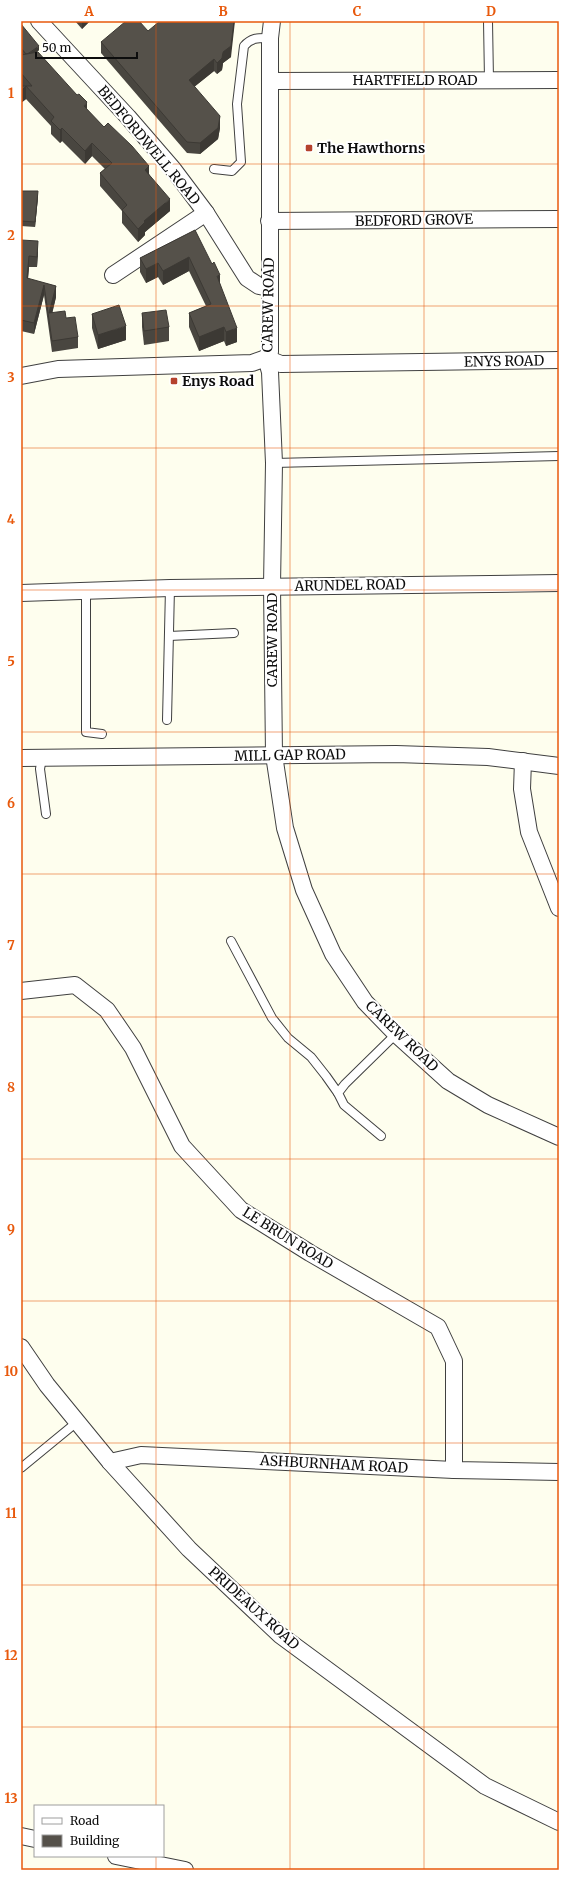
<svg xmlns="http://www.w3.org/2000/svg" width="580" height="1891" font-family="Merriweather,serif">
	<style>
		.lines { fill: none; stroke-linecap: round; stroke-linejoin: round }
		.lane-casing { stroke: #404040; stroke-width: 10 }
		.street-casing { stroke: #404040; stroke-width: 18 }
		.lane { stroke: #fff; stroke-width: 8 }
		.street { stroke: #fff; stroke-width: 16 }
		.wall { fill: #494640 }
		.shaded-wall { fill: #3c3934 }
		.building { fill: #55514a; stroke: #3c3934 }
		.grid { fill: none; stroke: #e8590c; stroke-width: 1; stroke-opacity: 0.55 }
		.poi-dot { fill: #b5422d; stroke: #fff; stroke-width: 1.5 }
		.labels { text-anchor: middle; stroke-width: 4; stroke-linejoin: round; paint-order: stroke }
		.street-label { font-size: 14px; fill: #0d0d0d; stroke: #fff }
		.poi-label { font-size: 14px; font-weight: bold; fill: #0d0d0d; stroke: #fff; text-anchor: start }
		.neatline { fill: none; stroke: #e8590c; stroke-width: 1.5 }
		.grid-label { font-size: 13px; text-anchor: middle; font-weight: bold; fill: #e8590c }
	</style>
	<rect width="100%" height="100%" fill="#fefeee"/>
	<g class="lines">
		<defs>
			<g id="lane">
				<polyline points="488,21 489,80"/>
				<path d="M214,169L232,171L241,162L237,104L244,46C252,37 259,38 270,38"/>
				<polyline points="274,463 559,456"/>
				<polyline points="86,592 86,732 102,734"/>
				<polyline points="169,636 234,633"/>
				<polyline points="167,720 170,588"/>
				<polyline points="42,758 40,769 46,814"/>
				<polyline points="231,941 272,1018 288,1038 311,1057 326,1076 338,1093"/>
				<polyline points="381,1136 344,1105 338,1093 345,1084 396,1034"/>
				<polyline points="21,1468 77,1422"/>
			</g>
			<g id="street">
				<polyline points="39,21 128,117 173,169 206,213 247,278 259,286 269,288"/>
				<polyline points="272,21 270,38 270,352 266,358 270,372 274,463 272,586 274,755 285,828 304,890 333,954 365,1002 396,1034 448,1081 488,1105 559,1137"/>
				<polyline points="270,81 559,80"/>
				<polyline points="269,221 559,219"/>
				<polyline points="113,275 206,213"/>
				<polyline points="266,358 281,364 559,360"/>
				<polyline points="21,376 58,369 252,363 266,358"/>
				<polyline points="21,593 170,588 559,583"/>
				<polyline points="21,758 396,754 488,757 559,766"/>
				<polyline points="523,761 522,789 529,832 559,908"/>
				<polyline points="21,991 75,985 107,1010 133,1048 182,1146 241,1210 310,1253 438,1327 454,1361 454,1470"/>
				<polyline points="21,1347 47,1385 110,1462 189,1549 280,1635 485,1786 559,1822"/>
				<polyline points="110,1462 141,1455 454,1470 559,1472"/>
				<polyline points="21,1836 35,1839"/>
				<polyline points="116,1856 185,1870"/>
			</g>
		</defs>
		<!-- lane casing -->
		<use href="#lane" class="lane-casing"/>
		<!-- street casing -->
		<use href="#street" class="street-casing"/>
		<!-- lane -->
		<use href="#lane" class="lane"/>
		<!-- street -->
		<use href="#street" class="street"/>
	</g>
	<!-- wall -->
	<g class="wall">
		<polygon points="75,21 90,21 82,29"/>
		<polygon points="21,24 39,50 37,52 87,110 149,174 170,211 145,232 145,235 138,242 122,223 122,211 100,186 100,173 105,169 92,156 85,164 62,141 60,143 51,134 51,126 26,99 21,103 21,55 23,55 21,53"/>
		<polygon points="148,31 231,57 223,63 222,70 217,74 214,71 194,87 220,128 218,139 200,154 187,153 101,53 101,42"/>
		<polygon points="21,191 38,197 35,227 21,226"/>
		<polygon points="195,230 220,284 237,342 226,346 224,341 199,351 189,327 189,313 206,306 189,271 163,285 158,277 146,283 140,272 140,258"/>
		<polygon points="21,240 38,252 37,267 29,267 28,279 56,286 56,297 52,313 66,318 78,337 78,348 52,352 44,295 34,334 21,331"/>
		<polygon points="142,313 169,327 169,341 144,345 142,327"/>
		<polygon points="92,314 126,340 98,349 92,328"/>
	</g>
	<!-- shaded-wall -->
	<g class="shaded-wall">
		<polygon points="83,21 90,21 82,29 82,22"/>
		<polygon points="234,21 235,21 231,57 223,63 222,70 217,74 217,63 223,52"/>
		<polygon points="39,46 39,50 27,60 27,56"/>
		<polygon points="214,59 214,71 189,91 189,80"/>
		<polygon points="26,86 26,99 21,103 21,91"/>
		<polygon points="87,102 87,115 84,106"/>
		<polygon points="220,116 220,128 218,139 200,154 200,143"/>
		<polygon points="62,128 62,141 60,143 60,130"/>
		<polygon points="92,143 92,156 85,164 85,151"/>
		<polygon points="149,166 149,179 145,170"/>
		<polygon points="38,191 38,197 35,227 35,222"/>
		<polygon points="170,199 170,211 145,232 145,235 138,242 138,229 144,221"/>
		<polygon points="38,241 38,252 37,267 37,257"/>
		<polygon points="29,256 29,267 27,289 27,278"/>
		<polygon points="189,257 189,271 163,285 163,271"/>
		<polygon points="158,263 158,277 146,283 146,269"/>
		<polygon points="220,275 220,289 217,276"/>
		<polygon points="44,285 44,295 34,334 34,323"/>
		<polygon points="56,286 56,297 50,323 49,313"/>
		<polygon points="126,326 126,340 98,349 98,335"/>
		<polygon points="224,327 224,341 199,351 199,337"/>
		<polygon points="237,328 237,342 226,346 226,332"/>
	</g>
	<!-- building -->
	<g class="building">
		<polygon points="126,21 139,21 148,31 160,21 234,21 231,46 223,52 222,58 217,63 214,59 189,80 220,116 218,128 200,143 187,142 101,42"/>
		<polygon points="21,24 39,46 29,53 26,54 21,48"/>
		<polygon points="38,52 77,95 79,94 87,102 84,106 104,127 108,123 132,146 149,166 145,170 170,199 144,221 145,222 138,229 122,210 127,205 100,173 112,163 92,143 85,151 62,128 60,130 51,121 54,117 26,86 21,91 21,86 32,86 21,73 21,55"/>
		<polygon points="21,191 38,191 35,222 21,221"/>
		<polygon points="195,230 212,264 214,262 220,275 217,276 237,328 226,332 224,327 199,337 189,313 211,304 189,257 163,271 158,263 146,269 140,258"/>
		<polygon points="21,240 38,241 37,257 29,256 27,278 56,286 49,313 65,311 66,318 75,317 78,337 52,341 44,285 34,323 21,320"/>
		<polygon points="119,305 126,326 98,335 92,314"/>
		<polygon points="166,310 169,327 144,331 142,313"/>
	</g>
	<!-- grid -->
	<path class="grid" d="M156,21V1806M290,21V1870M424,21V1870M21,164H559M21,306H559M21,448H559M21,590H559M21,732H559M21,874H559M21,1017H559M21,1159H559M21,1301H559M21,1443H559M21,1585H559M21,1727H559M156,1856V1870"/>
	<!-- markers -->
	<g class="poi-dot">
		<rect x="305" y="144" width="8" height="8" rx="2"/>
		<rect x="170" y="377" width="8" height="8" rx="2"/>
	</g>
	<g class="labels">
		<!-- street labels -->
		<g class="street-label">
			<text x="415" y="85">HARTFIELD ROAD</text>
			<text transform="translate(149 145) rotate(50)" y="5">BEDFORDWELL ROAD</text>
			<text transform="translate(414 220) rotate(-1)" y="5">BEDFORD GROVE</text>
			<text transform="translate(268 305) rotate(-89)" y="5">CAREW ROAD</text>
			<text transform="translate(504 361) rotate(-1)" y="5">ENYS ROAD</text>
			<text transform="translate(350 585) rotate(-1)" y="5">ARUNDEL ROAD</text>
			<text transform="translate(272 640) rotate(-90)" y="5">CAREW ROAD</text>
			<text transform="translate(290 755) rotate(-1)" y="5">MILL GAP ROAD</text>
			<text transform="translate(402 1036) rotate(44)" y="5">CAREW ROAD</text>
			<text transform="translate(288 1238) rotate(32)" y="5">LE BRUN ROAD</text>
			<text transform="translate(334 1464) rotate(3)" y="5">ASHBURNHAM ROAD</text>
			<text transform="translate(254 1608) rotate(42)" y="5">PRIDEAUX ROAD</text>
		</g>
		<!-- poi labels -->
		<g class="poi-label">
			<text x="317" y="153">The Hawthorns</text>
			<text x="182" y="386">Enys Road</text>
		</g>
	</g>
	<!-- border -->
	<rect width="580" height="1891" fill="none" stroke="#ffffff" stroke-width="44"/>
	<!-- legend -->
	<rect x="34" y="1805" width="130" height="52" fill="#ffffff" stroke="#9e9e9e"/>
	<rect x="42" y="1818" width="20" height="6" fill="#ffffff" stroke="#9e9e9e"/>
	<text x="70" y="1825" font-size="12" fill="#0d0d0d">Road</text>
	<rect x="42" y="1835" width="20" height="12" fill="#55514a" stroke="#9e9e9e"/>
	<text x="70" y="1845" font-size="12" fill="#0d0d0d">Building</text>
	<!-- scale -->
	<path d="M36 52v6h101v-6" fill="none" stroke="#0d0d0d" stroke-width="2"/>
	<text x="42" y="52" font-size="12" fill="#0d0d0d" stroke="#ffffff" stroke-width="3" paint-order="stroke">50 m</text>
	<rect x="22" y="22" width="536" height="1847" class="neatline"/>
	<g class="grid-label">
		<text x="89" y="16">A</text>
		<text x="223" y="16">B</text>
		<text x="357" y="16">C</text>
		<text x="491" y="16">D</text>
		<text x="11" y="98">1</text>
		<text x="11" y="240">2</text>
		<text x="11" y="382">3</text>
		<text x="11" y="524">4</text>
		<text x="11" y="666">5</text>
		<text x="11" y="808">6</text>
		<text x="11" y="950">7</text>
		<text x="11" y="1092">8</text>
		<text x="11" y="1234">9</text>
		<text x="11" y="1376">10</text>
		<text x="11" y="1518">11</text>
		<text x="11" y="1660">12</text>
		<text x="11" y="1803">13</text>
	</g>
</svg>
